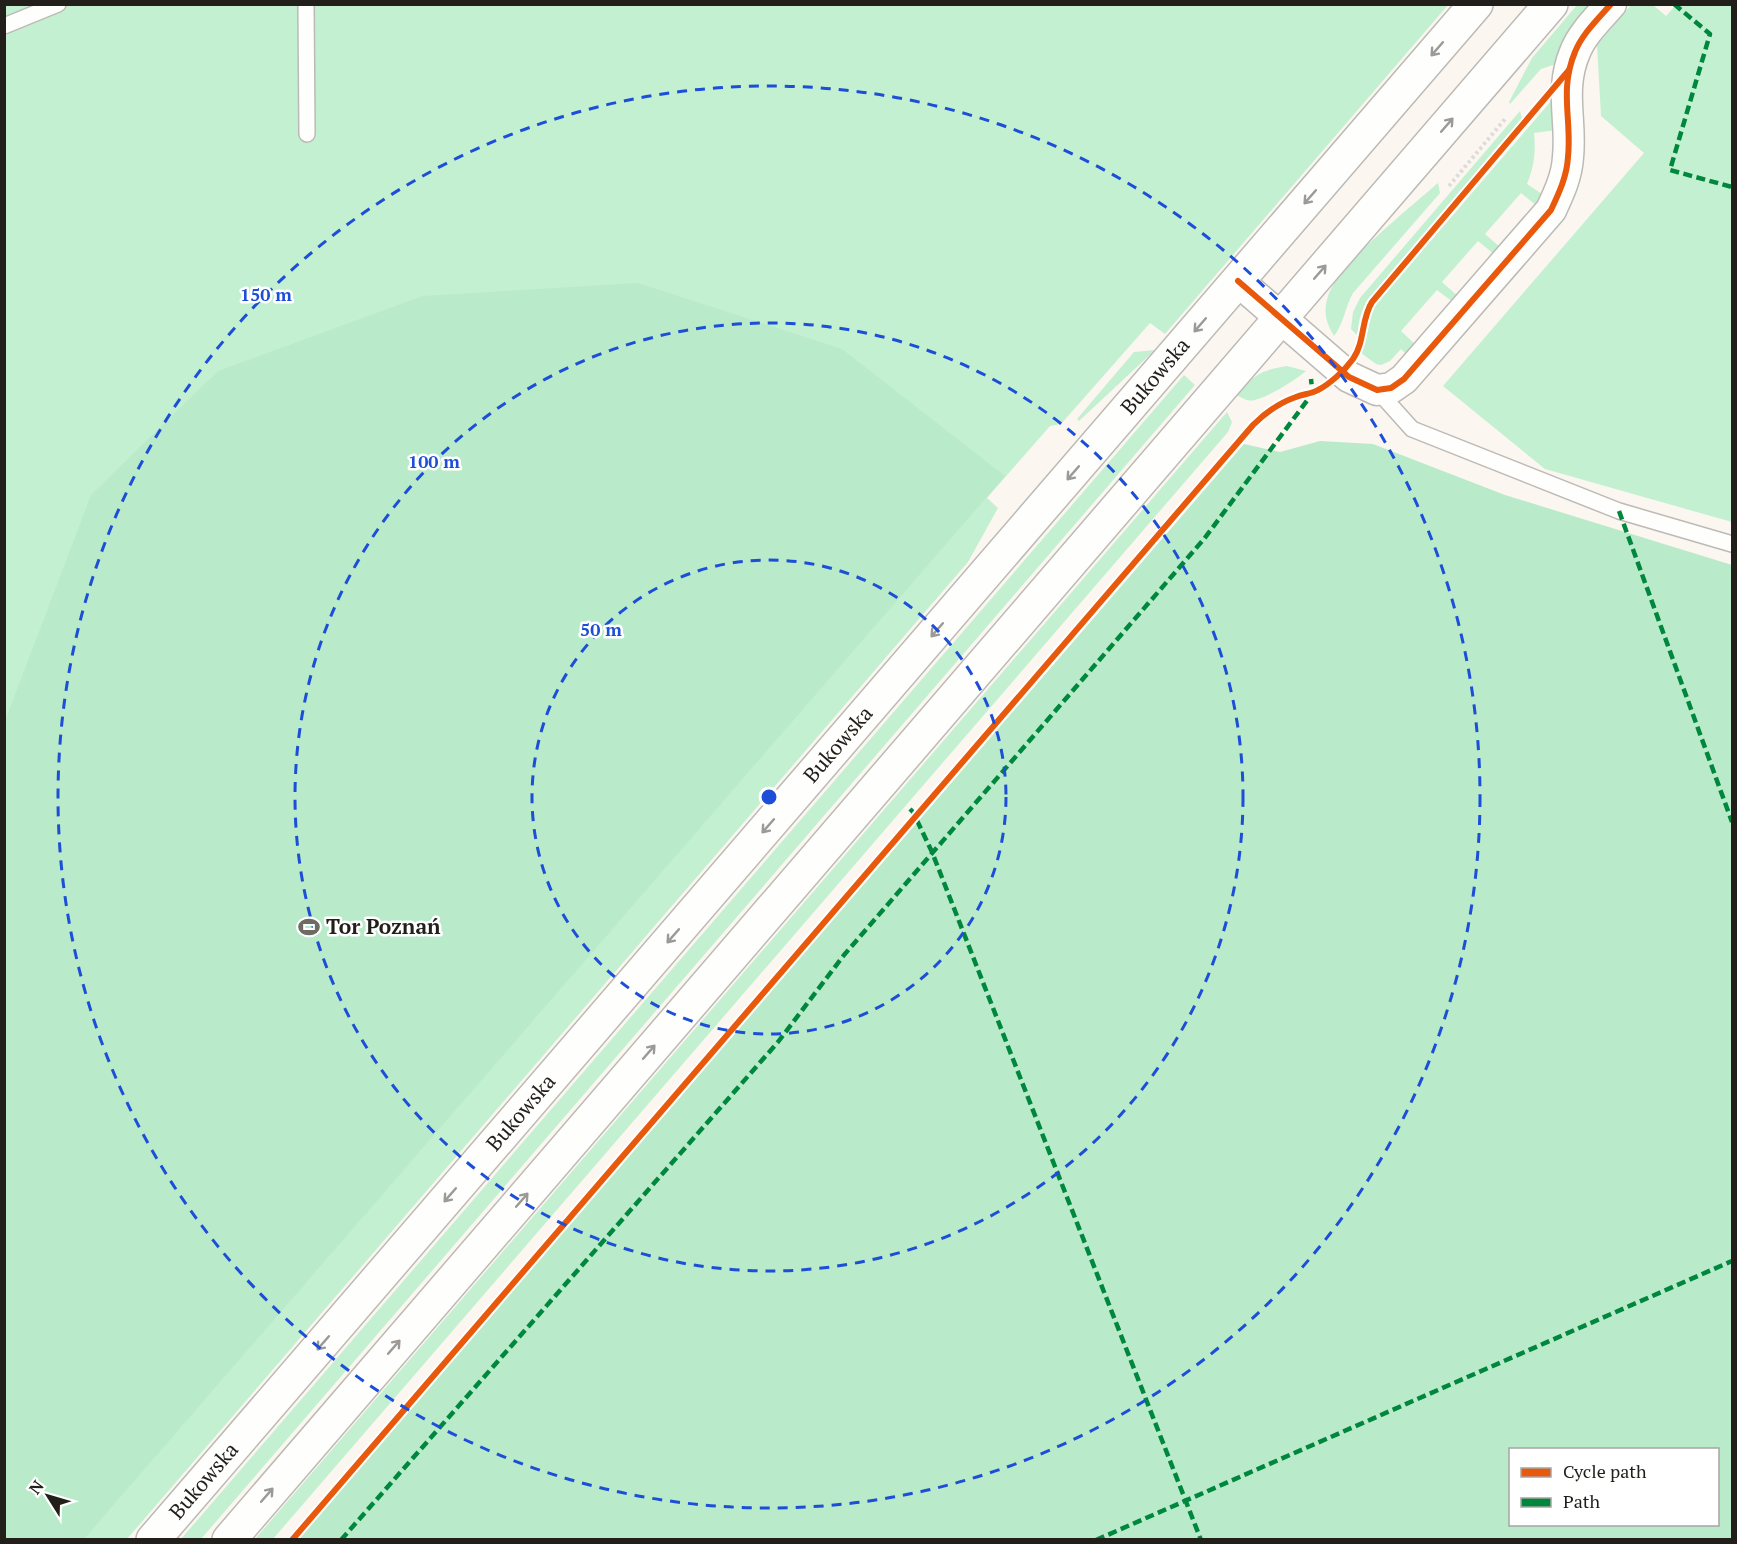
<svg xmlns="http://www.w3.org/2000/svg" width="1737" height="1544" font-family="'PT Serif',serif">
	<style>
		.green { fill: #c3f0d1 }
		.forest { fill: #b9eac9; fill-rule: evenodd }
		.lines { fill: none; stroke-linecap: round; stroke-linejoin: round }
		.lane-casing { stroke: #bdbab5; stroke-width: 18 }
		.street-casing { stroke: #bdbab5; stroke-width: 33 }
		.secondary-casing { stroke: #bdbab5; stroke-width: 36 }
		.path { stroke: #dddcda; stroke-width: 4; stroke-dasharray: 3 3; stroke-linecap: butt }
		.lane { stroke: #fefefd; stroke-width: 15 }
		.street { stroke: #fefefd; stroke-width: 30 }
		.secondary { stroke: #fefefd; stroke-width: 33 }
		.quiet { stroke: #00873e; stroke-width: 4.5; stroke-dasharray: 9 4.5; stroke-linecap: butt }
		.cycleway-casing { stroke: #fff; stroke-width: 10 }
		.cycleway { stroke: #e8590c; stroke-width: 6 }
		.oneway { stroke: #9b9a97 }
		.ring { fill: none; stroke: #1d4ed8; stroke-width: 3; stroke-dasharray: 10 8 }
		.labels { text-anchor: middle; stroke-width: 5; stroke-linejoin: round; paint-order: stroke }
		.street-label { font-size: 21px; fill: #221f1a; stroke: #fff }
		.poi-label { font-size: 21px; font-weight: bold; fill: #221f1a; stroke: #fff; text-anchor: start }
		.centre { fill: #1d4ed8; stroke: #fff; stroke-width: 3 }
		.ring-label { font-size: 18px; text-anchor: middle; font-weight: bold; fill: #1d4ed8; stroke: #fff; stroke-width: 5; stroke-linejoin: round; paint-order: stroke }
	</style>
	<rect width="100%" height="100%" fill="#fbf6f0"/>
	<!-- green -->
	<g class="green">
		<polygon points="5,5 1448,5 1165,334 1150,323 1061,424 1050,426 987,498 998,508 968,562 127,1539 5,1540"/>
		<polygon points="1577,5 1594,5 1556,64 1541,69 1510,104 1509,102 1532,58"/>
		<polygon points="1631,5 1653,5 1666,16 1676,5 1732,5 1732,522 1545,469 1443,386 1644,153 1601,116 1597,45"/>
		<path d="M1552,100L1556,130L1534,133C1536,152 1534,167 1527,184L1545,196L1537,206L1521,193L1485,234L1501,248L1495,255L1478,241L1442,282L1459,297L1454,303L1437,290L1401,331L1417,346L1408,356L1401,349L1390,361L1381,365L1376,364L1361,353L1371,312L1379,301Z"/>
		<polygon points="1520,111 1522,119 1366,302 1360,317 1357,335 1351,329 1353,312 1360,298"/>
		<path d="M1438,183L1440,193L1353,293C1345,307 1344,323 1334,336C1326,323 1323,312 1328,296C1338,264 1411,207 1438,183Z"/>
		<polygon points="1155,350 1079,421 1077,419 1134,352"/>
		<path d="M1287,366L1306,371C1294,381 1270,396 1255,400C1248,402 1242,398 1237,395C1253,375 1262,370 1287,366Z"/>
		<polygon points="1184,375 1195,385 201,1539 181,1539"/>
		<polygon points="1227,412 1232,422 1228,432 273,1539 255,1539"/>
	</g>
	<!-- forest -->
	<g class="forest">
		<polygon points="638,283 842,349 1005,476 84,1539 5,1539 5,721 91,495 218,371 423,296"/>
		<path d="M1320,441L1373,444L1505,495L1732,565V1539H298L1244,444L1280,452ZM1510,1450H1718V1524H1510Z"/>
	</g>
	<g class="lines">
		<defs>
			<g id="lane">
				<polyline points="306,4 307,134"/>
				<polyline points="4,26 58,4"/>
				<polyline points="1377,390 1412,429 1619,511 1732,544"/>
			</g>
			<path id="street" d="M1238,281L1349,377L1377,390L1391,388L1404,379L1551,210C1559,193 1567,176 1568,157C1572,120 1559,90 1575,52C1582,34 1598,19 1611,4"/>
			<g id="secondary">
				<path id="s1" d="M153,1540L1476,4"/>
				<polyline points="229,1540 1551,4"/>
			</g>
		</defs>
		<!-- lane casing -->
		<use href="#lane" class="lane-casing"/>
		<!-- street casing -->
		<use href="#street" class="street-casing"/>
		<!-- secondary casing -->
		<use href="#secondary" class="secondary-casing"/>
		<!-- path -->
		<polyline class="path" points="1449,186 1505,119"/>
		<!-- lane -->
		<use href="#lane" class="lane"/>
		<!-- street -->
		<use href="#street" class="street"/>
		<!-- secondary -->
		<use href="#secondary" class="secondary"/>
		<!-- quiet -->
		<g class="quiet">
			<polyline points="1674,4 1710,34 1670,170 1732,187"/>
			<polyline points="1619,511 1732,822"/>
			<polyline points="910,809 913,812 932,852 1201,1540"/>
			<polyline points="341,1540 778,1042 844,955 1204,539 1309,398 1312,388 1311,379"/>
			<polyline points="1096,1540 1732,1261"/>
		</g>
		<defs>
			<g id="cycleway">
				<path d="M1238,281L1349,377L1377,390L1391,388L1404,379L1551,210C1559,193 1567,176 1568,157C1572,120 1559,90 1575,52C1582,34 1598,19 1611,4"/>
				<path d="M292,1540L1253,425C1265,413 1279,403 1296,397C1303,394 1311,394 1318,390C1330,384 1345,370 1353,359C1365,342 1361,319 1372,302L1569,70"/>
			</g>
		</defs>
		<!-- cycleway casing -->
		<use href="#cycleway" class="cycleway-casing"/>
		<!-- cycleway -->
		<use href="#cycleway" class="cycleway"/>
	</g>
	<!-- one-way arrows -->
	<defs><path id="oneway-shaft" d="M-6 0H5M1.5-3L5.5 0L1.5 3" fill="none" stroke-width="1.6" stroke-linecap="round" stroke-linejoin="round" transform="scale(1.5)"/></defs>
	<g class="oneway">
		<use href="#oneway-shaft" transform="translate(1437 49) rotate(131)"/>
		<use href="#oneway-shaft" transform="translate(1447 125) rotate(-49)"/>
		<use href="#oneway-shaft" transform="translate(1310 197) rotate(131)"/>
		<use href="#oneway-shaft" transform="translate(1320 272) rotate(-49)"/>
		<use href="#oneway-shaft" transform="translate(1200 325) rotate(131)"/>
		<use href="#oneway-shaft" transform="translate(1073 473) rotate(131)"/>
		<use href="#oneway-shaft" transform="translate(937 630) rotate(131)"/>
		<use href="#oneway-shaft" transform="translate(768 826) rotate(131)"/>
		<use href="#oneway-shaft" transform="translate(673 936) rotate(131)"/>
		<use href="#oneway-shaft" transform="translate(649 1052) rotate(-49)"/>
		<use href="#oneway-shaft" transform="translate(450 1195) rotate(131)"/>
		<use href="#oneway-shaft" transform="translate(522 1200) rotate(-49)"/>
		<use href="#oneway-shaft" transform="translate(323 1343) rotate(131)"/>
		<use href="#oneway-shaft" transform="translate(394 1347) rotate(-49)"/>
		<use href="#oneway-shaft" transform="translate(267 1495) rotate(-49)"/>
	</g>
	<!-- distance rings -->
	<g class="ring">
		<circle cx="769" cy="797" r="237"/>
		<circle cx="769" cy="797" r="474"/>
		<circle cx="769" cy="797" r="711"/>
	</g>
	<!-- icons -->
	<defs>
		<symbol id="stadium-bare" viewBox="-9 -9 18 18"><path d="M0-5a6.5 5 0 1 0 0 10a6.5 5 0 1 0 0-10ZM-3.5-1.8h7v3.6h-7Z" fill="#6e6a65" stroke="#fff" stroke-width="2.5" paint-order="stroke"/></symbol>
	</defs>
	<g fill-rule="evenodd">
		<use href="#stadium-bare" x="294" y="912" width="30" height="30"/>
	</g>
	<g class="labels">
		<!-- street labels -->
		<g class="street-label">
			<text dy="7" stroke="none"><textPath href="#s1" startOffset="1536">Bukowska</textPath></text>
			<text dy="7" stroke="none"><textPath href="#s1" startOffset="1050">Bukowska</textPath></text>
			<text dy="7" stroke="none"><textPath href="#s1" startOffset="564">Bukowska</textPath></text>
			<text dy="7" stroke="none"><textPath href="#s1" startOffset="78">Bukowska</textPath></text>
		</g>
		<!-- poi labels -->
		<g class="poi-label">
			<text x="326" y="934">Tor Poznań</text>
		</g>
	</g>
	<circle cx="769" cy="797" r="9" class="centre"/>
	<g class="ring-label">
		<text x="266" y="301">150 m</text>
		<text x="434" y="468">100 m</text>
		<text x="601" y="636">50 m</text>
	</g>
	<!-- border -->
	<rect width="1737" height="1544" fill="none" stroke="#221f1a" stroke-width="12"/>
	<!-- legend -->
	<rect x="1509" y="1448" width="210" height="78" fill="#ffffff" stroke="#a7a5a3" stroke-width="1.5"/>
	<rect x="1521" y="1468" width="30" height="9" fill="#e8590c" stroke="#a7a5a3" stroke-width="1.5"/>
	<text x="1563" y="1478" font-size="18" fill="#221f1a">Cycle path</text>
	<rect x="1521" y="1498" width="30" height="9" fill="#00873e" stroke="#a7a5a3" stroke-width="1.5"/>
	<text x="1563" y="1508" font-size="18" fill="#221f1a">Path</text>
	<!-- north arrow -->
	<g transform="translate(48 1496) rotate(307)" stroke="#ffffff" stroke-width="4.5" paint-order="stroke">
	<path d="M0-4.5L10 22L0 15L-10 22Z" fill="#221f1a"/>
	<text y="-9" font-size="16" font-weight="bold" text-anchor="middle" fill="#221f1a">N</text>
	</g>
</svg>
